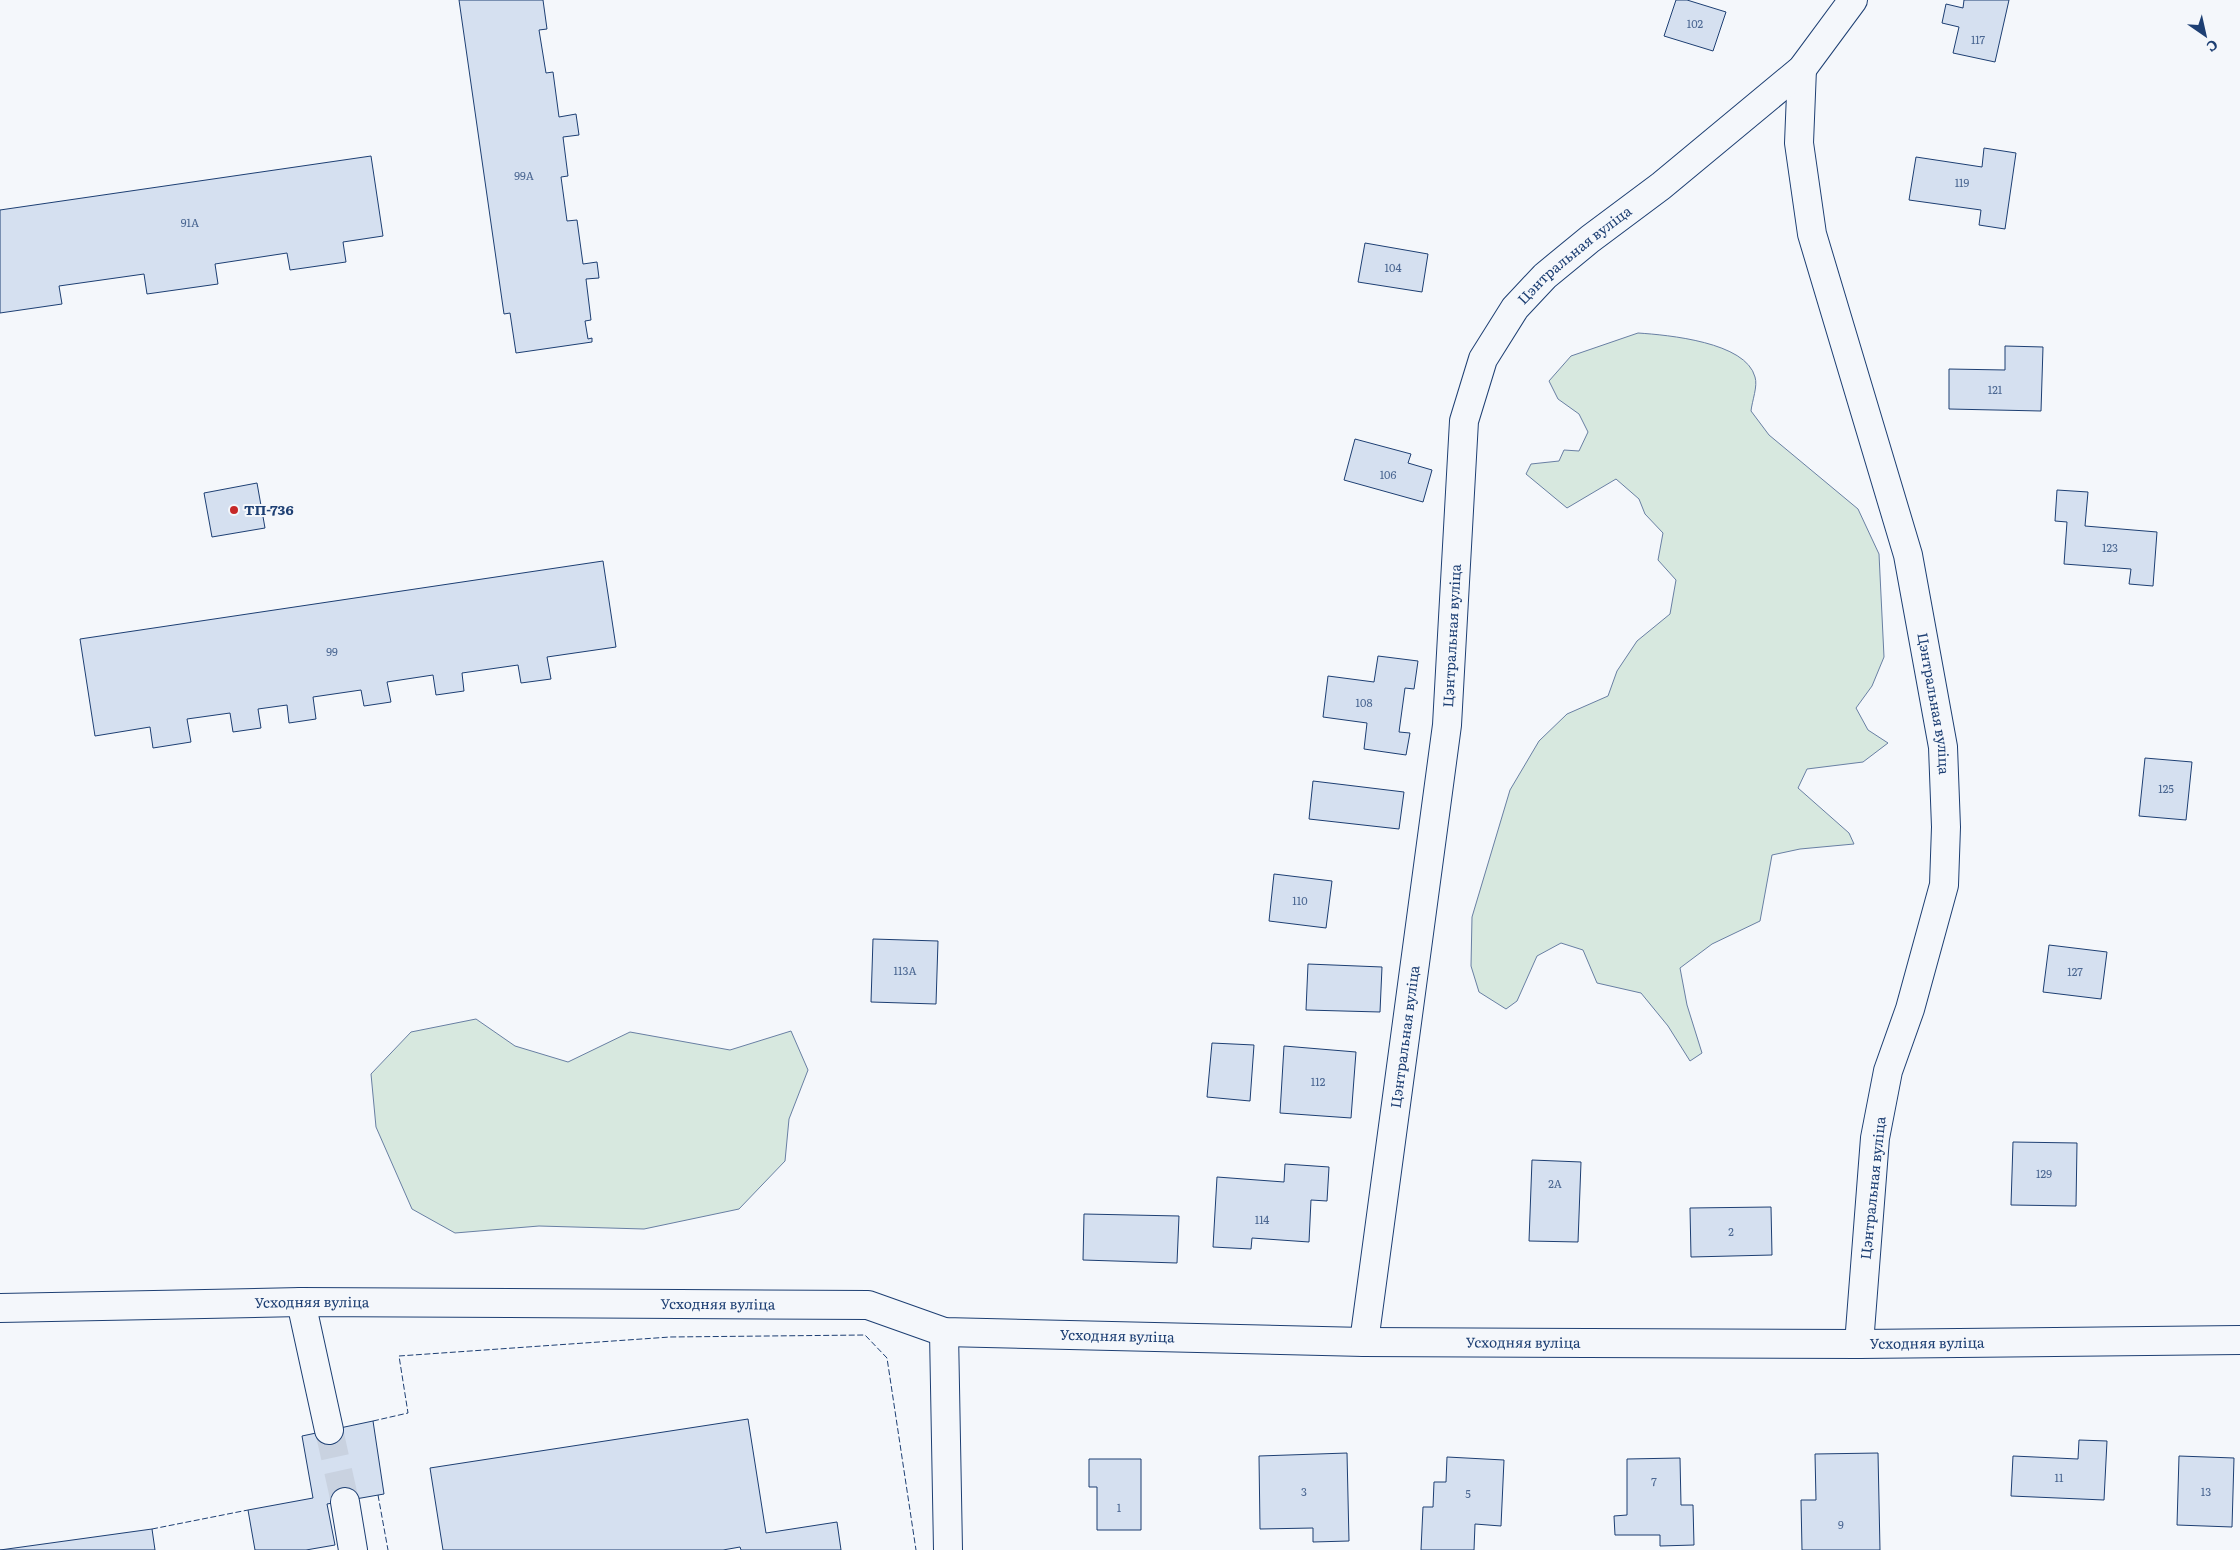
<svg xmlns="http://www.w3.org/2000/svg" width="2240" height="1550" font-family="Literata,serif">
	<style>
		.green { fill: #d7e8df; stroke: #687fa3 }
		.building { fill: #d5e0f0; stroke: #1d3f73 }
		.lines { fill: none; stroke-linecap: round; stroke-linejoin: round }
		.minor-tunnel { stroke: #c9d2e0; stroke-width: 28; stroke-dasharray: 28 14; stroke-linecap: butt }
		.minor-casing { stroke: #1d3f73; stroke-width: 30 }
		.minor { stroke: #f4f7fb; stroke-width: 28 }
		.fence { stroke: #1d3f73; stroke-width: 1; stroke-dasharray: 6 2.5; stroke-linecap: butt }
		.poi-dot { fill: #c62828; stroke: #f4f7fb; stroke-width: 2 }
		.labels { text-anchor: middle; stroke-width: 4; stroke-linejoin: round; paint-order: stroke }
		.number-label { font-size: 11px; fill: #4b6792 }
		.street-label { font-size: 14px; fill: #1d3f73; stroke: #f4f7fb }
		.poi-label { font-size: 14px; font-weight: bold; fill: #1d3f73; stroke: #f4f7fb; text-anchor: start }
	</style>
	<rect width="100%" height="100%" fill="#f4f7fb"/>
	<!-- green -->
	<g class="green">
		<path d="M1638,333C1668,335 1746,342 1755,377C1758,386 1752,401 1751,411L1769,435L1858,509L1879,554L1884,657L1872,686L1856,708L1868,730L1888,743L1863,762L1807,769L1798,788L1849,833L1854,844L1800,849L1772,855L1760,921L1712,944L1680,968L1687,1005L1702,1053L1690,1061L1668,1026L1641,993L1597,983L1583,950L1561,943L1537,956L1517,1001L1506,1009L1479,992L1471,966L1472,917L1510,790L1539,741L1567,714L1608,696L1617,671L1637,641L1670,614L1676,580L1658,560L1663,533L1645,514L1639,499L1616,479L1567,508L1526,474L1531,464L1559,461L1564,450L1579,451L1588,432L1579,414L1558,399L1549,381L1571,356Z"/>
		<polygon points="476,1019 515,1046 568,1062 630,1032 730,1050 791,1031 808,1070 789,1119 785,1161 739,1209 644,1229 539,1226 455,1233 412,1209 376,1127 371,1074 411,1032"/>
	</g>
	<!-- building -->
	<g class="building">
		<polygon points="459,0 543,0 547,29 539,30 546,73 553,72 559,117 576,114 579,135 563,137 568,176 561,177 567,221 577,220 583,264 597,262 599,278 586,279 591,320 585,321 588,339 592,338 592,342 516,353 510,313 504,314"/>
		<polygon points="1676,0 1687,0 1726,12 1713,51 1664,36"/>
		<polygon points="1964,0 2009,0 1995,62 1953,53 1959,27 1942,23 1946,4 1963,8"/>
		<polygon points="1984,148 2016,153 2005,229 1979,225 1981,210 1909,200 1916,157 1982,167"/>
		<polygon points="371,156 383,236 343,242 346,262 290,270 287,253 215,264 218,284 147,294 144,274 59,286 62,304 0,313 0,210"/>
		<polygon points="1365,243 1428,254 1422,292 1358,282"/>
		<polygon points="2005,346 2043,347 2041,411 1949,409 1949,369 2005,370"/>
		<polygon points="1355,439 1411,454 1408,463 1432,470 1423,502 1344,480"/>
		<polygon points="257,483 265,528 212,537 204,493"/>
		<polygon points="2057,490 2088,492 2085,526 2157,532 2153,586 2129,584 2131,569 2064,564 2067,522 2055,521"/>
		<polygon points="603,561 616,647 547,657 551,679 521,683 518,665 462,673 464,691 436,695 433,675 387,682 391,702 364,706 361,690 313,697 316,719 289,723 287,705 258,709 261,728 233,732 230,713 187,719 191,742 153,748 150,727 95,736 80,639"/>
		<polygon points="1378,656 1418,661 1414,689 1405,688 1399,732 1410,733 1406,755 1364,749 1367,723 1323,717 1328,676 1374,682"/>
		<polygon points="2145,758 2192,762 2186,820 2139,816"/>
		<polygon points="1313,781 1404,792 1399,829 1309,819"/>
		<polygon points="1274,874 1332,881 1326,928 1269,921"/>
		<polygon points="873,939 938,941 936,1004 871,1002"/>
		<polygon points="2049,945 2107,952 2101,999 2043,992"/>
		<polygon points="1308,964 1382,967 1380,1012 1306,1010"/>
		<polygon points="1212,1043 1254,1045 1250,1101 1207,1097"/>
		<polygon points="1284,1046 1356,1052 1351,1118 1280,1113"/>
		<polygon points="2013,1142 2077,1143 2076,1206 2011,1205"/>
		<polygon points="1532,1160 1581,1162 1578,1242 1529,1241"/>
		<polygon points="1285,1164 1329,1167 1327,1201 1311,1200 1309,1242 1252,1238 1251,1249 1213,1247 1217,1177 1284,1182"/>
		<polygon points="1771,1207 1772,1255 1691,1257 1690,1208"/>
		<polygon points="1084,1214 1179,1216 1177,1263 1083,1260"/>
		<polygon points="748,1419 766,1533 837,1522 841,1550 741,1550 740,1547 723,1550 443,1550 430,1468"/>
		<polygon points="373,1421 384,1494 327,1504 335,1545 306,1550 255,1550 248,1510 313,1498 302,1436"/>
		<polygon points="2079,1440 2107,1441 2104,1500 2011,1496 2013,1456 2078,1459"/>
		<polygon points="1347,1453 1349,1541 1313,1542 1313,1528 1260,1529 1259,1456"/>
		<polygon points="1878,1453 1880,1550 1802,1550 1801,1500 1816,1500 1815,1454"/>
		<polygon points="2179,1456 2234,1458 2232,1527 2177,1525"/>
		<polygon points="1447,1457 1504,1460 1501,1526 1475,1524 1474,1550 1421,1550 1423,1507 1433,1507 1434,1482 1446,1482"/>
		<polygon points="1680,1458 1681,1505 1693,1505 1694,1545 1660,1546 1660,1535 1615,1535 1614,1516 1627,1515 1627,1459"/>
		<polygon points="1089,1459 1141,1459 1141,1530 1097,1530 1097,1487 1089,1487"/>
		<polygon points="152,1529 155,1550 0,1550"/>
	</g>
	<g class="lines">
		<!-- minor-tunnel -->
		<polyline class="minor-tunnel" points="329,1430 345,1502"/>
		<defs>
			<g id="minor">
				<path id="s1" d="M1802,69L1799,143L1812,234L1908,555L1943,747L1946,827L1944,885L1910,1009L1888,1071L1875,1138L1859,1344"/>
				<polyline points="301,1302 329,1430"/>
				<path id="s2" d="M0,1308L301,1302L868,1305L944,1332L1364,1342L1859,1344L2240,1340"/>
				<polyline points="944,1332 948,1550"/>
				<path id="s3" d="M1364,1342L1447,725L1464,421L1483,359L1515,308L1545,276L1590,239L1661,186L1802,69L1853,0"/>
				<polyline points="345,1502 353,1550"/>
			</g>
		</defs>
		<!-- minor casing -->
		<use href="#minor" class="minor-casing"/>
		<!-- minor -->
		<use href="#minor" class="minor"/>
		<!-- fence -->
		<g class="fence">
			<polyline points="373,1421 408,1413 399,1356 670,1337 865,1335 887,1358 916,1550"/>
			<polyline points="378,1495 388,1550"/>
			<polyline points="152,1529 248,1510"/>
		</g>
	</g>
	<!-- markers -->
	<circle class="poi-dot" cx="234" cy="510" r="5"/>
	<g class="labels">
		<!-- number labels -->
		<g class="number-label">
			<text x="1695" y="28">102</text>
			<text x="1978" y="44">117</text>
			<text x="524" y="180">99А</text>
			<text x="1962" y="187">119</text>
			<text x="190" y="227">91А</text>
			<text x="1393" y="272">104</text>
			<text x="1995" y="394">121</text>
			<text x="1388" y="479">106</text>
			<text x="2110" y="552">123</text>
			<text x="332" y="656">99</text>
			<text x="1364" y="707">108</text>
			<text x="2166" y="793">125</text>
			<text x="1300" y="905">110</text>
			<text x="905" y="975">113А</text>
			<text x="2075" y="976">127</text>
			<text x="1318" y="1086">112</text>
			<text x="2044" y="1178">129</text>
			<text x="1555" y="1188">2А</text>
			<text x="1262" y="1224">114</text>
			<text x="1731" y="1236">2</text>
			<text x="2059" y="1482">11</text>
			<text x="1654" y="1486">7</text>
			<text x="1304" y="1496">3</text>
			<text x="2206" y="1496">13</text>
			<text x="1468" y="1498">5</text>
			<text x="1119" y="1512">1</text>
			<text x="1841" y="1529">9</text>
		</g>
		<!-- street labels -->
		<g class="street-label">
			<text dy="5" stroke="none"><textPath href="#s3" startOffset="1132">Цэнтральная вуліца</textPath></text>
			<text dy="5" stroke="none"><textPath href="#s3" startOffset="712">Цэнтральная вуліца</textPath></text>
			<text dy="5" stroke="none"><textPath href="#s1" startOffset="652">Цэнтральная вуліца</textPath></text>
			<text dy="5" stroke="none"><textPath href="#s3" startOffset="308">Цэнтральная вуліца</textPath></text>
			<text transform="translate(1873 1188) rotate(-84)" y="5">Цэнтральная вуліца</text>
			<text dy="5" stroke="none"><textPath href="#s2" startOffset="312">Усходняя вуліца</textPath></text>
			<text dy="5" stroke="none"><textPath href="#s2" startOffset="718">Усходняя вуліца</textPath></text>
			<text dy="5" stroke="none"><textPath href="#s2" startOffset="1122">Усходняя вуліца</textPath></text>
			<text dy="5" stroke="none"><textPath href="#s2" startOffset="1528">Усходняя вуліца</textPath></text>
			<text dy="5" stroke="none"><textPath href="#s2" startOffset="1932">Усходняя вуліца</textPath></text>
		</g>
		<!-- poi labels -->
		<g class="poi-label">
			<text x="244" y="515">ТП-736</text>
		</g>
	</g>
	<!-- north arrow -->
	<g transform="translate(2205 35) rotate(146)" stroke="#f4f7fb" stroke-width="4" paint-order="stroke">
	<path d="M0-4L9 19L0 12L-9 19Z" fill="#1d3f73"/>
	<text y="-8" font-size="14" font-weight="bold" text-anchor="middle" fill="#1d3f73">С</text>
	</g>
</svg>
